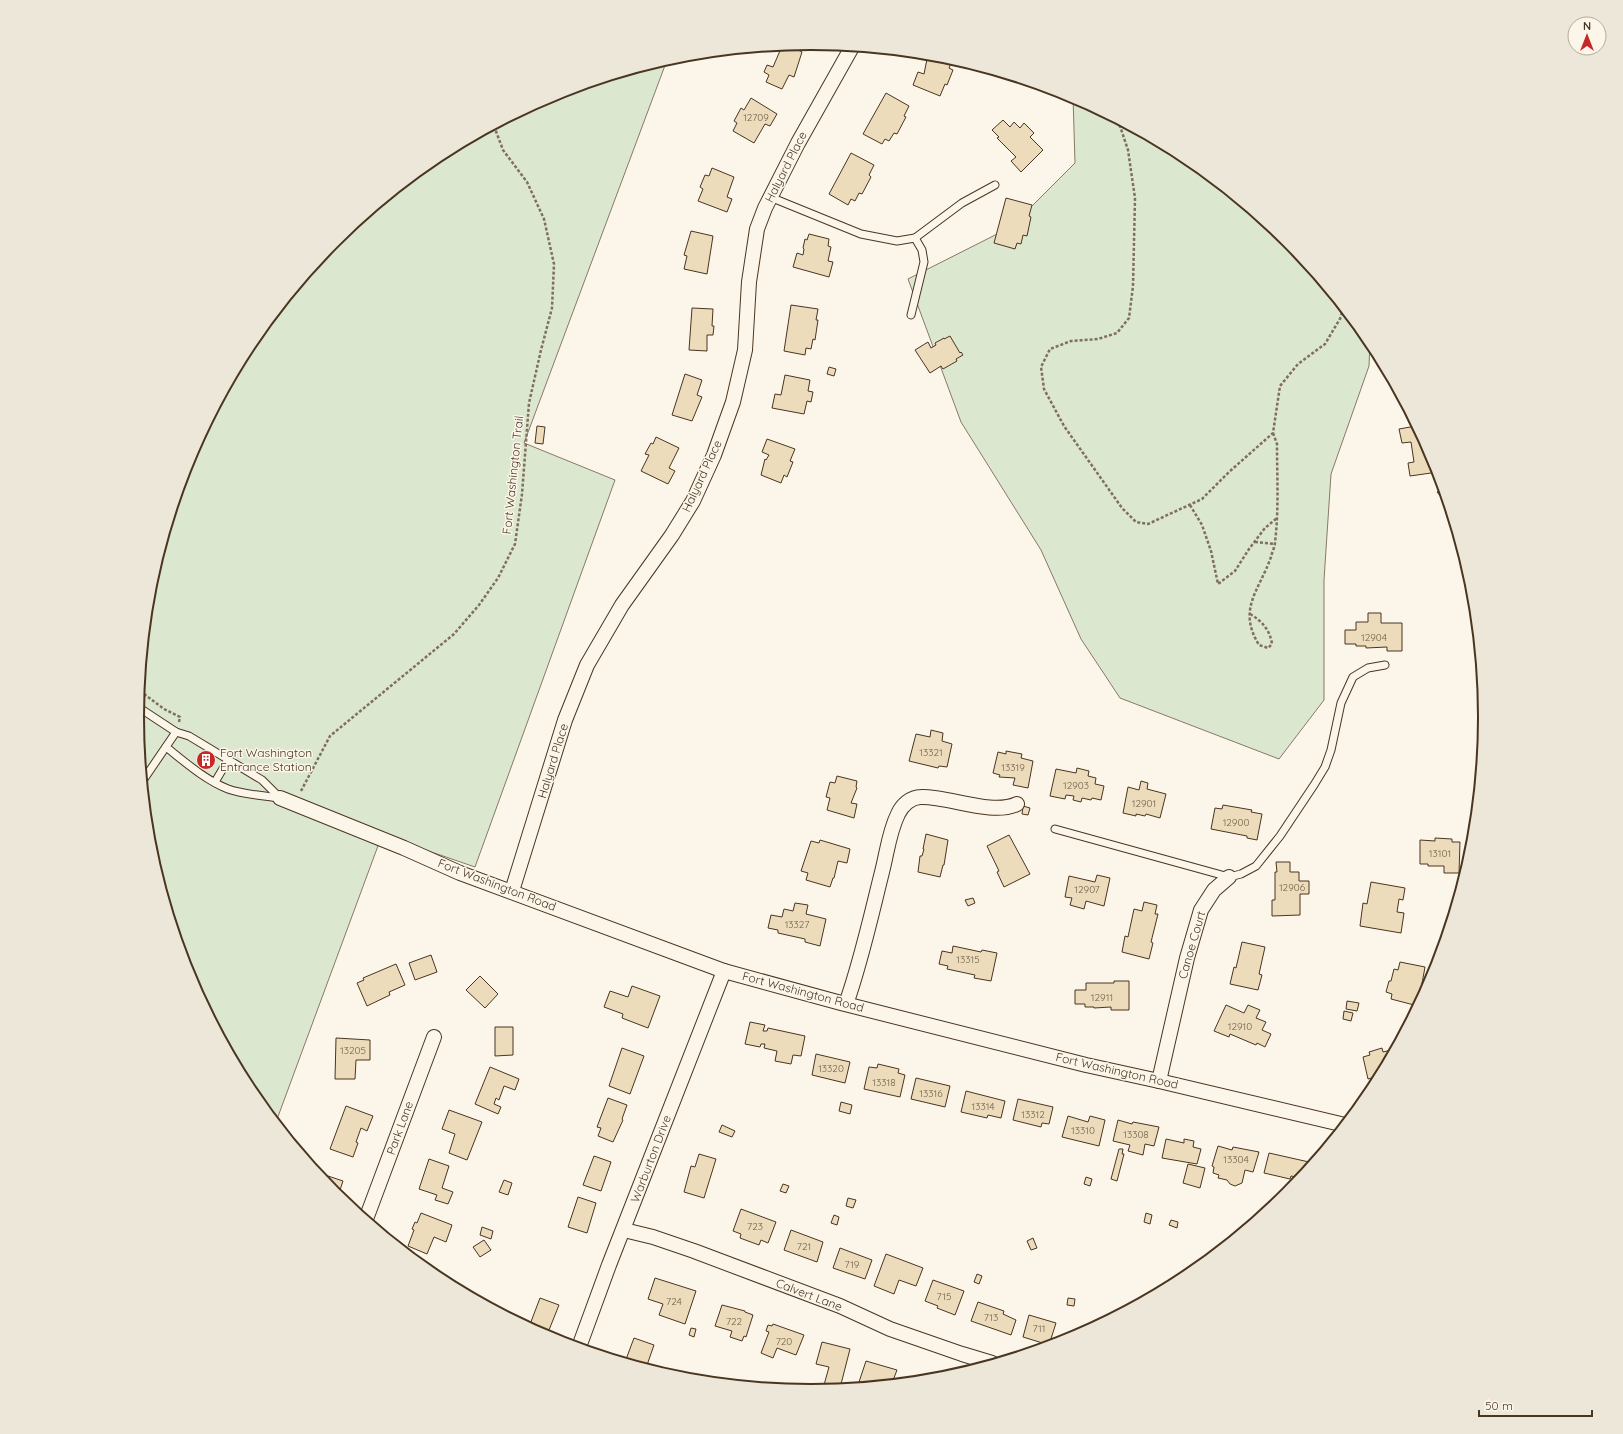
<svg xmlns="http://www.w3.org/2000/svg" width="1623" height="1434" font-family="Quicksand,sans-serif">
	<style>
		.green { fill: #dce7d0; stroke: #887966 }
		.building { fill: #ecdcbc; stroke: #4a3520 }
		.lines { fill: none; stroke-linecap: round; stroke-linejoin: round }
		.service-casing { stroke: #4a3520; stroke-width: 9 }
		.minor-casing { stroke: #4a3520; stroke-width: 16 }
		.path { stroke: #7f6f5c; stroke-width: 2.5; stroke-dasharray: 3 2; stroke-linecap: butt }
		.service { stroke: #fbf6e9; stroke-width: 7 }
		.minor { stroke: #fbf6e9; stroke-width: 14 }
		.labels { text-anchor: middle; stroke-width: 3; stroke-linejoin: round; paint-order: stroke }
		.number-label { font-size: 10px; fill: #725f47 }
		.street-label { font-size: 12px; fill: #4a3520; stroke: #fbf6e9 }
		.poi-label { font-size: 12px; fill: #4a3520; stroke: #fbf6e9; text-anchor: start }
		.rim { fill: none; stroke: #4a3520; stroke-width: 2 }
	</style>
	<rect width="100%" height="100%" fill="#fbf6e9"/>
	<!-- green -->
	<g class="green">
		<polygon points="667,60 524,443 615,480 475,867 382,835 276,1122 251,1091 189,975 150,848 138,717 150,585 189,459 251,342 335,240 437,156 554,94"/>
		<polygon points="1073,96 1186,157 1288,241 1370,341 1369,366 1331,474 1324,580 1324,700 1279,759 1120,698 1081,639 1041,550 961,422 908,279 1011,227 1075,163"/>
	</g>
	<!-- building -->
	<g class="building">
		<polygon points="788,45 802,52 794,77 789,75 782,89 766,82 769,75 764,72 767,65 773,67 782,46"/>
		<polygon points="931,55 952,61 949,68 953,70 947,85 945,84 940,96 913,85 918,72 924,74 927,59 929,60"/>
		<polygon points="886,93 909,106 904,116 906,117 897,134 894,133 889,141 885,139 882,144 863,134"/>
		<polygon points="751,98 777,114 770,126 765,124 754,143 733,131 737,123 734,121 741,108 744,110"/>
		<polygon points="1003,120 1010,127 1014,122 1020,128 1024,123 1034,133 1030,137 1043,150 1021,172 1011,161 1016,157 997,138 999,137 992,130"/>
		<polygon points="851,153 874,165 869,175 871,177 862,194 859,193 855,201 851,199 848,205 829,194"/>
		<polygon points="712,168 734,177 727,197 732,199 727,212 698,201 703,189 700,187 705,175 709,176"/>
		<polygon points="1006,198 1032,205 1029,216 1031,217 1027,236 1023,235 1021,244 1017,243 1015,249 994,243"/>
		<polygon points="691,231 713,236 707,274 684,269 687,256 684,255"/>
		<polygon points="809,234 829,239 828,246 831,247 828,261 833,262 829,277 793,267 797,253 803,255 804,249 803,248 805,239 807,240"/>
		<polygon points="791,305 818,309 816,320 818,320 815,340 813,339 811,349 806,348 805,355 784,351"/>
		<polygon points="692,308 713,309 712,326 714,326 713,335 707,335 707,351 689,350"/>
		<polygon points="950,336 960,353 961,352 963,355 956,359 957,361 943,369 941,366 930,373 915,350 928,342 931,348 936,345 935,343 944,338 944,339"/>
		<polygon points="829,367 836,369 834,376 827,374"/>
		<polygon points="685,374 702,380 697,395 702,397 692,421 672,415"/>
		<polygon points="785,375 810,380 808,391 813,392 811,402 807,401 804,414 772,408 775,394 781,395"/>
		<polygon points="537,426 545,427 543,444 535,443"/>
		<polygon points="1416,426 1434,459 1438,472 1410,476 1408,463 1414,462 1411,442 1402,443 1399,429"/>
		<polygon points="656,437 679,448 669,468 675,471 668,484 641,471 649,455 645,454 651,443 653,444"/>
		<polygon points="767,439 795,449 790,461 793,462 787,477 784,475 781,483 761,475 765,459 766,460 769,455 762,452"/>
		<polygon points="1443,488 1445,496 1442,498 1437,492"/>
		<polygon points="1368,613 1381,613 1381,623 1402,623 1402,651 1387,651 1387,647 1366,648 1366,646 1356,646 1356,644 1345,644 1345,630 1356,630 1356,622 1368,622"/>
		<polygon points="931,730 943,733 942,741 952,744 947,767 939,766 938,768 909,761 916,734 930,737"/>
		<polygon points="1006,751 1022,754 1021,758 1033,761 1028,788 1013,785 1015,778 999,777 1000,775 993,773 998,752 1006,754"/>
		<polygon points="202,753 213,760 210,766 198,759"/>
		<polygon points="1077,768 1089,771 1088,776 1096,778 1095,784 1104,786 1101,800 1092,798 1091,800 1082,798 1081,802 1073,800 1074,796 1066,795 1065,799 1050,796 1056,769 1076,773"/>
		<polygon points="837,776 857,781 856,787 857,788 851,803 857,804 854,818 827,810 830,798 826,797 830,782 835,783"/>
		<polygon points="1141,781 1148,783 1147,789 1166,794 1160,818 1146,814 1145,816 1136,814 1136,816 1123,813 1128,787 1139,790"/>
		<polygon points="1223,805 1252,810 1251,812 1262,814 1257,840 1247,838 1247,836 1211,829 1215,808 1222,809"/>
		<polygon points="1023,806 1030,808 1028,815 1022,814"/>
		<polygon points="926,834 948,840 944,865 943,865 940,877 918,872 920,856 922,856 924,849 923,849"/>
		<polygon points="1009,835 1030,874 1004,887 997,872 999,871 987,846"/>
		<polygon points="1435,838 1452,839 1452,842 1460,842 1459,873 1444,873 1444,866 1428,866 1428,864 1420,864 1420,840 1435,841"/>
		<polygon points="820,840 850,849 847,863 838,861 834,878 833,878 830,887 806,880 808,873 801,871 811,841 819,843"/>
		<polygon points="1276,862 1290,862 1290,872 1299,872 1299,881 1309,881 1309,894 1300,894 1300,915 1272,916 1272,900 1275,900 1275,872 1277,872"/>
		<polygon points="1097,875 1110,878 1104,906 1086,901 1084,909 1070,905 1072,898 1065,897 1069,876 1095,882"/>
		<polygon points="1371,882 1405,888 1403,900 1399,899 1397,912 1404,913 1401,933 1360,926 1363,903 1367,904"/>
		<polygon points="973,898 975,903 968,906 965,900"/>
		<polygon points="1144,902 1157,905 1155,914 1158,914 1151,942 1153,943 1149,959 1122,952 1125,936 1128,937 1134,909 1142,911"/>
		<polygon points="795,903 808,905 806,914 826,919 820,946 805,942 805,939 778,933 778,930 768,928 771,915 782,917 784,909 793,911"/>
		<polygon points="1242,942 1265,947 1259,974 1262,975 1258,990 1230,984 1234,967 1236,968"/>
		<polygon points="953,946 981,952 982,950 997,953 991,981 974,978 975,975 947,969 948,966 939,964 942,951 952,953"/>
		<polygon points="431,955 437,972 415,980 409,963"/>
		<polygon points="1400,962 1425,967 1418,1006 1391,999 1392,994 1386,992 1389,981 1391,981 1394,969 1398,970"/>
		<polygon points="396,964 405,985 389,992 390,995 367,1006 357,983 364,980 363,978"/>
		<polygon points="480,976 498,994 485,1008 466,990"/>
		<polygon points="1114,981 1129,981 1129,1010 1111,1010 1111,1007 1094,1008 1094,1007 1085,1007 1085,1004 1075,1004 1075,990 1086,990 1086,983 1114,983"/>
		<polygon points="632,986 660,996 648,1028 622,1018 623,1014 604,1007 610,991 628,997"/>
		<polygon points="1347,1001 1359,1003 1357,1011 1346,1009"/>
		<polygon points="1226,1005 1244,1013 1248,1005 1260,1010 1256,1018 1266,1022 1262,1030 1271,1034 1265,1047 1257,1043 1256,1045 1230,1034 1229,1037 1214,1031"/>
		<polygon points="1344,1011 1353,1013 1351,1021 1343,1019"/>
		<polygon points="750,1022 765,1025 763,1031 767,1031 768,1028 805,1036 801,1056 793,1055 791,1064 775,1061 777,1051 764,1048 765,1044 761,1044 760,1047 745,1044"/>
		<polygon points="495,1027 513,1027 513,1055 495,1056"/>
		<polygon points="336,1038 370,1040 370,1060 356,1060 355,1079 335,1079"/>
		<polygon points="622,1048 644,1056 630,1094 609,1086"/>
		<polygon points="1382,1048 1383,1052 1395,1049 1380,1076 1368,1079 1363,1057 1370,1055 1369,1052"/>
		<polygon points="816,1054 850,1062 845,1083 812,1075"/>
		<polygon points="878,1064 899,1069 898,1073 905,1075 900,1097 864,1089 869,1067 877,1068"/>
		<polygon points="490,1067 519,1079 515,1090 504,1086 499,1100 496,1098 494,1104 501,1107 498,1114 475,1104"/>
		<polygon points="916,1078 950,1086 945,1107 911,1099"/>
		<polygon points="966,1091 1005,1101 1001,1118 988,1115 987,1118 961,1112"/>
		<polygon points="608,1098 627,1105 622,1119 623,1120 613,1142 598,1136 601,1128 597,1127"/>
		<polygon points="1018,1099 1053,1107 1049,1124 1042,1123 1041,1127 1013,1120"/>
		<polygon points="841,1102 852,1105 850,1114 839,1111"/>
		<polygon points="346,1106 373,1116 367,1131 361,1128 356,1142 358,1143 353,1157 330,1149"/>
		<polygon points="449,1110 482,1122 467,1160 449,1153 455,1134 442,1129"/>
		<polygon points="1068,1116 1088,1122 1090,1116 1105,1120 1099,1146 1062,1137"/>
		<polygon points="1118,1120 1132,1124 1133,1122 1159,1127 1154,1146 1145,1144 1143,1155 1128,1151 1130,1145 1113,1141"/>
		<polygon points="722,1125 735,1131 732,1137 719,1132"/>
		<polygon points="1166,1139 1184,1143 1184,1139 1194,1141 1193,1147 1201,1149 1197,1164 1162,1158"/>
		<polygon points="1218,1146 1232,1150 1233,1147 1259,1152 1253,1172 1245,1170 1242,1183 1235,1186 1230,1184 1227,1180 1218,1178 1219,1175 1213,1173 1214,1167 1212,1166"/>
		<polygon points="1119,1149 1123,1149 1122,1154 1124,1154 1117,1181 1111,1179"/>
		<polygon points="1269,1153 1309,1162 1307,1171 1301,1178 1291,1176 1290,1179 1264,1173"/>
		<polygon points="699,1154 716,1159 704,1198 684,1192 691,1166 695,1167"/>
		<polygon points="594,1156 611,1162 601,1191 583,1185"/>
		<polygon points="429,1159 449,1166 442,1188 453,1192 448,1204 435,1200 437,1195 419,1189"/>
		<polygon points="1188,1164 1205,1168 1200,1188 1183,1183"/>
		<polygon points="322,1174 343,1181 338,1196 320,1175"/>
		<polygon points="1086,1177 1092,1179 1090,1186 1084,1184"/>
		<polygon points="504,1180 512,1183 508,1195 499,1192"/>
		<polygon points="783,1184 789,1186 786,1193 780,1191"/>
		<polygon points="578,1197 596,1203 587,1233 568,1227"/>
		<polygon points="848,1198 856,1200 853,1208 846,1206"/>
		<polygon points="741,1209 776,1222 768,1243 761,1240 759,1245 740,1238 741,1234 733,1231"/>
		<polygon points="421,1213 452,1225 446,1242 434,1237 427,1254 408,1246 414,1230 412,1229 415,1222 417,1223"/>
		<polygon points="1146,1213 1152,1215 1150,1224 1144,1222"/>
		<polygon points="834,1215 839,1217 837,1225 831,1223"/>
		<polygon points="1171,1220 1178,1222 1177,1228 1169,1225"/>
		<polygon points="482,1227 493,1231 491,1239 480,1235"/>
		<polygon points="791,1230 823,1242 817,1262 784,1250"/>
		<polygon points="1033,1238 1037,1248 1031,1250 1027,1241"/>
		<polygon points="484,1240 491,1250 480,1257 473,1247"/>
		<polygon points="840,1248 872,1260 865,1279 833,1268"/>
		<polygon points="886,1254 923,1268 916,1286 899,1280 894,1294 874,1286"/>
		<polygon points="977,1274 982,1276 979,1284 974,1282"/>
		<polygon points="655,1278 696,1291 685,1324 659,1315 663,1304 648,1299"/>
		<polygon points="933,1280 964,1291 955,1315 937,1308 938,1306 925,1301"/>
		<polygon points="540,1298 559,1305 547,1335 529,1327"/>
		<polygon points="1068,1298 1075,1299 1074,1306 1067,1305"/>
		<polygon points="978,1302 1004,1311 1003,1314 1016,1320 1011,1335 971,1321"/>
		<polygon points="722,1305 745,1311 745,1312 753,1315 746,1337 744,1336 742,1341 730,1337 732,1331 715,1326"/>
		<polygon points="1029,1315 1056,1323 1049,1345 1023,1337"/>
		<polygon points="773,1324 804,1335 796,1355 777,1348 773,1358 761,1353 769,1332 766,1331 768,1325 772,1326"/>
		<polygon points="691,1328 696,1329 694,1337 689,1335"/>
		<polygon points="634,1338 654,1345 646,1368 625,1362"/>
		<polygon points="822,1342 850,1349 840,1388 824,1385 829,1367 816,1364"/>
		<polygon points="866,1361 897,1370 892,1383 867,1385 859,1382"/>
	</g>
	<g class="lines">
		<defs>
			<g id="service">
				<polyline points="770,197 861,234 897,241 915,238 962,203 995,185"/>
				<polyline points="911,315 924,262 922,250 915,238"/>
				<polyline points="138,707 176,732 189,736 262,780 280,798"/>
				<path d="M166,747C185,762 205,780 228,789C241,794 265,796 280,798"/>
				<polyline points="144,779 176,732"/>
				<polyline points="215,782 228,760"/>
				<polyline points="1055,829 1229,877 1241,874 1256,866 1280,836 1314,785 1325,767 1331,750 1341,703 1353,677 1368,668 1385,665"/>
			</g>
			<g id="minor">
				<polyline points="280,798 404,848 460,873 724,971 841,1003 1086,1065 1159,1081 1345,1125"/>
				<polyline points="512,891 565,720 587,665 622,605 672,535 693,501 714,455 733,402 745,350 749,282 757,229 765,208 798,143 852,47"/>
				<path d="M846,1004C861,962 871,916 882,872C887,853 889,832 898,814C902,805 911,797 921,797C948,796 992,816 1017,804"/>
				<polyline points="1159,1081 1187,958 1201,910 1214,890 1229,877"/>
				<polyline points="366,1219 434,1037"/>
				<polyline points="624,1230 653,1237 694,1251 840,1306 890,1329 962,1354 992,1363"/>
				<polyline points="579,1347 609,1265 724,971"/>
			</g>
		</defs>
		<!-- service casing -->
		<use href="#service" class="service-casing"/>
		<!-- minor casing -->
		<use href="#minor" class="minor-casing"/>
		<!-- path -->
		<g class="path">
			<polyline points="1118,120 1128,150 1135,198 1133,286 1129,318 1117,333 1098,339 1071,341 1050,349 1041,367 1044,389 1064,426 1122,508 1136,522 1148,524 1202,499 1229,472 1273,433 1280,386 1298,364 1325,344 1341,317 1343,307"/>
			<polyline points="1190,505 1202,525 1211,551 1218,584 1235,571 1249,549 1265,528 1277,518"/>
			<polyline points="1255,542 1275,544"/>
			<path d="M1250,614C1262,621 1270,630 1272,644L1268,648L1259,645C1237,609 1259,591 1271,557C1272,552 1275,547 1275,542C1279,510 1277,477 1277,444L1273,433"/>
			<polyline points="140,691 164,709 180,717 179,722"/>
			<polyline points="301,791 330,736 454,634 479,605 498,578 515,544 522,494 529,403 541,350 552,308 554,264 544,219 527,182 503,150 494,126"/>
		</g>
		<!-- service -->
		<use href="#service" class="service"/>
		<!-- minor -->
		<use href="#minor" class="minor"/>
	</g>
	<!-- icons -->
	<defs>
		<symbol id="building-disc" viewBox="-11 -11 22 22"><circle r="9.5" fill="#c62828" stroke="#fbf6e9"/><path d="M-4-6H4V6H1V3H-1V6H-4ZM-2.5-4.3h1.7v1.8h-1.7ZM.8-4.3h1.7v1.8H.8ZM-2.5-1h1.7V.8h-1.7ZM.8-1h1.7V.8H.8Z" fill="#fff"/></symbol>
	</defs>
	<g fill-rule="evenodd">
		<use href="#building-disc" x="195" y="749" width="22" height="22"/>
	</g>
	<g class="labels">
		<!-- number labels -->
		<g class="number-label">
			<text x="756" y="121">12709</text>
			<text x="1374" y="641">12904</text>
			<text x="931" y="756">13321</text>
			<text x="1013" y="771">13319</text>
			<text x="1076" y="789">12903</text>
			<text x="1144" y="807">12901</text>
			<text x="1236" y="826">12900</text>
			<text x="1440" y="857">13101</text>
			<text x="1292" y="891">12906</text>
			<text x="1087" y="893">12907</text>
			<text x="797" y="928">13327</text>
			<text x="968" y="963">13315</text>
			<text x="1102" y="1001">12911</text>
			<text x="1240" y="1030">12910</text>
			<text x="353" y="1054">13205</text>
			<text x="831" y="1072">13320</text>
			<text x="884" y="1086">13318</text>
			<text x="931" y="1097">13316</text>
			<text x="983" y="1110">13314</text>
			<text x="1033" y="1118">13312</text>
			<text x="1083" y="1134">13310</text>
			<text x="1136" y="1138">13308</text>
			<text x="1236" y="1163">13304</text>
			<text x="755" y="1230">723</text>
			<text x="804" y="1250">721</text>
			<text x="852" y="1268">719</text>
			<text x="944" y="1300">715</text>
			<text x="674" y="1305">724</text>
			<text x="991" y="1321">713</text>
			<text x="734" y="1325">722</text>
			<text x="1039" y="1332">711</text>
			<text x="784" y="1345">720</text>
		</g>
		<!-- street labels -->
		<g class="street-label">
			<text transform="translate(786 167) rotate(-63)" y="4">Halyard Place</text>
			<text transform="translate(513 475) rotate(-84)" y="4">Fort Washington Trail</text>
			<text transform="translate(702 476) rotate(-65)" y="4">Halyard Place</text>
			<text transform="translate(553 761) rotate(-73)" y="4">Halyard Place</text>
			<text transform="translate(497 885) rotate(21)" y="4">Fort Washington Road</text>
			<text transform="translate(1192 945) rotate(-74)" y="4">Canoe Court</text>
			<text transform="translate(803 992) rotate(15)" y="4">Fort Washington Road</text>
			<text transform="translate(1117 1071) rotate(13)" y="4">Fort Washington Road</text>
			<text transform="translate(400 1128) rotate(-70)" y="4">Park Lane</text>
			<text transform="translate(651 1159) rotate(-69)" y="4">Warburton Drive</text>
			<text transform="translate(809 1295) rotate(21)" y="4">Calvert Lane</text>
		</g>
		<!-- poi labels -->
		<g class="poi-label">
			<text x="220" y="757">Fort Washington<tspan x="220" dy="14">Entrance Station</tspan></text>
		</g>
	</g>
	<!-- crop -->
	<path d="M0 0H1623V1434H0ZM144 717a667 667 0 1 1 1334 0a667 667 0 1 1-1334 0Z" fill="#ede7d9" fill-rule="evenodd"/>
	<path class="rim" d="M144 717a667 667 0 1 1 1334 0a667 667 0 1 1-1334 0Z"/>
	<!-- north arrow -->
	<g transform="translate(1587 36)"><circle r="19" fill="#fbf6e9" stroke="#b4a999"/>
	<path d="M0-3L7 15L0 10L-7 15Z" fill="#c62828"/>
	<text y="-6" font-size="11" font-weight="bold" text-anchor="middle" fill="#4a3520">N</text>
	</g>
	<!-- scale -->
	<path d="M1479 1410v6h113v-6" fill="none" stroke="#4a3520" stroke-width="2"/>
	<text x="1485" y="1410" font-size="12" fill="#4a3520" stroke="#fbf6e9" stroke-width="3" paint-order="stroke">50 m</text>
</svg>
